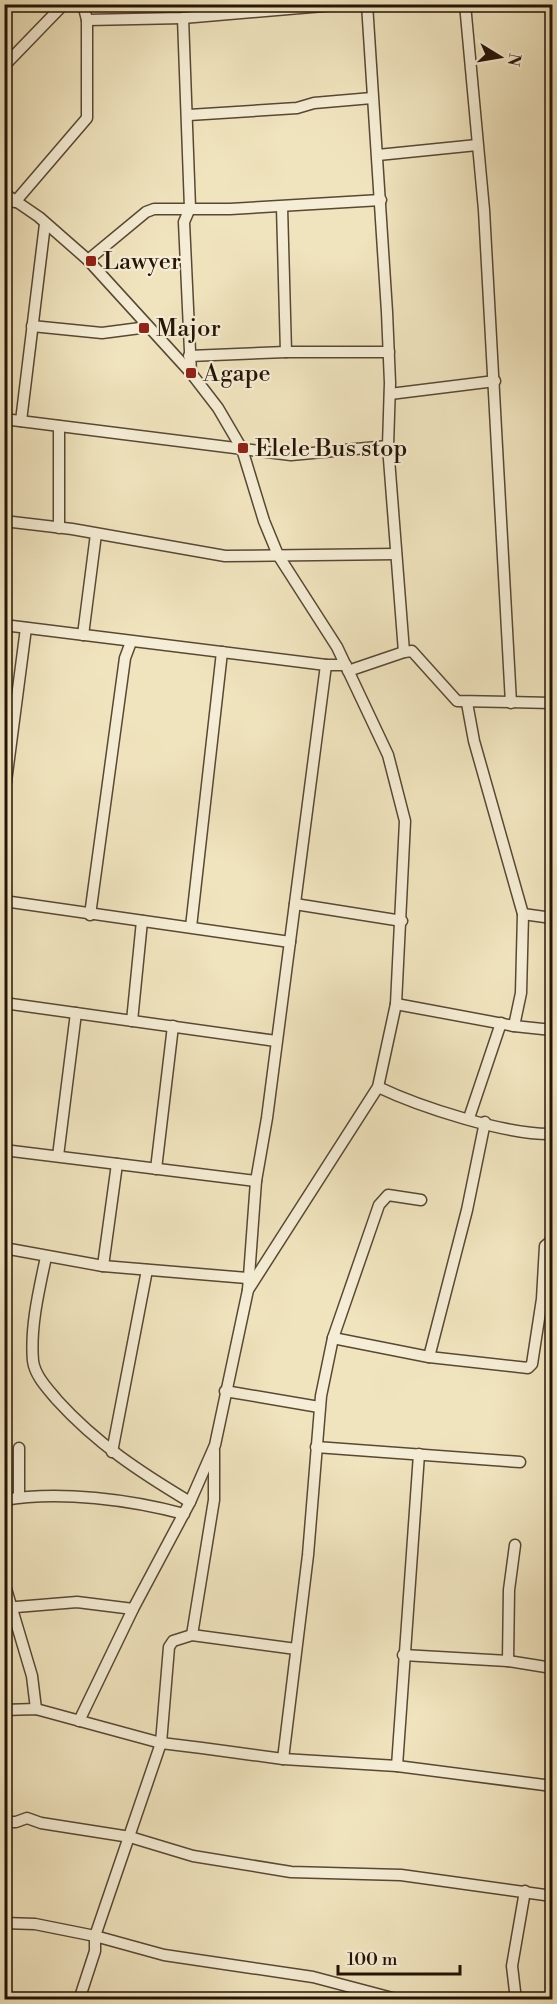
<svg xmlns="http://www.w3.org/2000/svg" width="557" height="2004" font-family="'Libre Bodoni',serif">
	<style>
		.lines { fill: none; stroke-linecap: round; stroke-linejoin: round }
		.minor-casing { stroke: #584834; stroke-width: 13 }
		.minor { stroke: #f5edd5; stroke-width: 10 }
		.poi-dot { fill: #8f2418; stroke: #f5edd5; stroke-width: 2 }
		.labels { text-anchor: middle; stroke-width: 4.5; stroke-linejoin: round; paint-order: stroke }
		.poi-label { font-size: 24px; fill: #251406; stroke: #f5edd5; text-anchor: start }
	</style>
	<rect width="100%" height="100%" fill="#f0e4be"/>
	<filter id="stains"><feTurbulence type="fractalNoise" baseFrequency=".00333" numOctaves="4"/><feColorMatrix values="0 0 0 0 .2 0 0 0 0 .09 0 0 0 0 .02 0 0 0 .5 -.17"/></filter>
	<radialGradient id="worn" r=".72"><stop offset=".6" stop-color="#630" stop-opacity="0"/><stop offset="1" stop-color="#630" stop-opacity=".3"/></radialGradient>
	<g class="lines">
		<defs>
			<g id="minor">
				<polyline points="83,4 87,20 183,18 347,4"/>
				<polyline points="367,4 387,312 390,383 388,446 404,652"/>
				<polyline points="465,4 484,210 511,703"/>
				<polyline points="183,18 190,208 184,222 191,373"/>
				<polyline points="4,66 64,4"/>
				<polyline points="189,115 297,108 314,103 372,98"/>
				<polyline points="378,155 477,145"/>
				<polyline points="4,193 39,217 88,260 191,373 218,408 242,449 264,521 278,555 337,647 388,755 405,821 396,1004 378,1087 248,1290 215,1445 190,1502 133,1609 79,1721"/>
				<polyline points="15,202 87,118 87,20"/>
				<polyline points="282,207 286,352"/>
				<polyline points="88,260 146,212 154,209 230,209 381,200"/>
				<polyline points="32,326 102,333 148,327"/>
				<polyline points="189,356 286,352 389,352"/>
				<polyline points="390,394 495,381"/>
				<polyline points="4,419 291,455 388,446"/>
				<polyline points="21,421 45,224"/>
				<polyline points="4,521 72,529 225,556 396,554"/>
				<polyline points="59,528 59,426"/>
				<polyline points="4,625 326,665 346,665"/>
				<polyline points="83,635 96,534"/>
				<polyline points="348,671 404,652 412,651 457,701 552,703"/>
				<polyline points="467,703 474,741 523,914 521,993 514,1026"/>
				<polyline points="4,797 26,628"/>
				<polyline points="4,901 290,942"/>
				<polyline points="295,904 402,921"/>
				<polyline points="523,914 552,918"/>
				<polyline points="90,915 125,658 131,642"/>
				<polyline points="191,927 222,652"/>
				<polyline points="4,1003 276,1041"/>
				<polyline points="396,1004 514,1026 552,1030"/>
				<polyline points="132,1021 142,921"/>
				<path d="M378,1087C420,1107 506,1135 552,1134"/>
				<polyline points="469,1118 501,1023"/>
				<polyline points="4,1150 256,1181"/>
				<polyline points="58,1156 76,1013"/>
				<polyline points="156,1169 173,1026"/>
				<polyline points="4,1248 103,1266 247,1278"/>
				<path d="M46,1257C39,1290 30,1327 33,1361C35,1376 48,1389 57,1400C97,1444 140,1472 190,1502"/>
				<polyline points="103,1266 117,1164"/>
				<polyline points="248,1290 256,1181 267,1118 326,665"/>
				<polyline points="333,1338 429,1357 528,1368 532,1364 542,1299 545,1246 552,1240"/>
				<polyline points="429,1357 467,1210 485,1122"/>
				<polyline points="225,1391 319,1407"/>
				<polyline points="316,1447 520,1462"/>
				<polyline points="19,1448 19,1497"/>
				<polyline points="112,1452 147,1270"/>
				<path d="M4,1500C59,1490 132,1500 184,1514"/>
				<polyline points="4,1582 32,1676 36,1709"/>
				<polyline points="4,1608 77,1602 133,1609"/>
				<polyline points="192,1635 214,1500 214,1451"/>
				<polyline points="403,1655 508,1661 552,1668"/>
				<polyline points="508,1661 509,1590 515,1545"/>
				<polyline points="4,1710 36,1709 161,1743 202,1748 283,1759 397,1766 552,1786"/>
				<polyline points="283,1759 308,1555 321,1396 333,1338 379,1205 388,1195 421,1200"/>
				<polyline points="397,1766 419,1454"/>
				<polyline points="4,1822 16,1822 27,1818 41,1823 130,1837 193,1856 291,1872 401,1875 552,1896"/>
				<polyline points="4,1923 35,1924 95,1936 164,1955 313,1977 400,2000"/>
				<polyline points="79,2000 95,1951 95,1936 161,1743 169,1647 173,1641 192,1635 296,1649"/>
				<polyline points="516,2000 512,1966 525,1891"/>
			</g>
		</defs>
		<!-- minor casing -->
		<use href="#minor" class="minor-casing"/>
		<!-- minor -->
		<use href="#minor" class="minor"/>
	</g>
	<!-- markers -->
	<g class="poi-dot">
		<rect x="85" y="255" width="12" height="12" rx="3"/>
		<rect x="138" y="322" width="12" height="12" rx="3"/>
		<rect x="185" y="367" width="12" height="12" rx="3"/>
		<rect x="237" y="442" width="12" height="12" rx="3"/>
	</g>
	<g class="labels">
		<!-- poi labels -->
		<g class="poi-label">
			<text x="103" y="269">Lawyer</text>
			<text x="156" y="336">Major</text>
			<text x="203" y="381">Agape</text>
			<text x="255" y="456">Elele Bus stop</text>
		</g>
	</g>
	<!-- margin -->
	<rect width="557" height="2004" fill="none" stroke="#f0e4be" stroke-width="24"/>
	<rect x="6" y="6" width="545" height="1992" fill="none" stroke="#251406" stroke-width="3"/>
	<rect x="12" y="12" width="533" height="1980" fill="none" stroke="#251406" stroke-width="1.5"/>
	<!-- north arrow -->
	<g transform="translate(500 57) rotate(101)" stroke="#f5edd5" stroke-width="4.5" paint-order="stroke">
	<path d="M0-4.5L10 22L0 15L-10 22Z" fill="#251406"/>
	<text y="-9" font-size="16" font-weight="bold" text-anchor="middle" fill="#251406">N</text>
	</g>
	<!-- scale -->
	<path d="M338 1965v9h122v-9" fill="none" stroke="#251406" stroke-width="3"/>
	<text x="347" y="1965" font-size="18" fill="#251406" stroke="#f5edd5" stroke-width="4.5" paint-order="stroke">100 m</text>
	<rect width="100%" height="100%" filter="url(#stains)"/>
	<rect width="100%" height="100%" fill="url(#worn)"/>
</svg>
